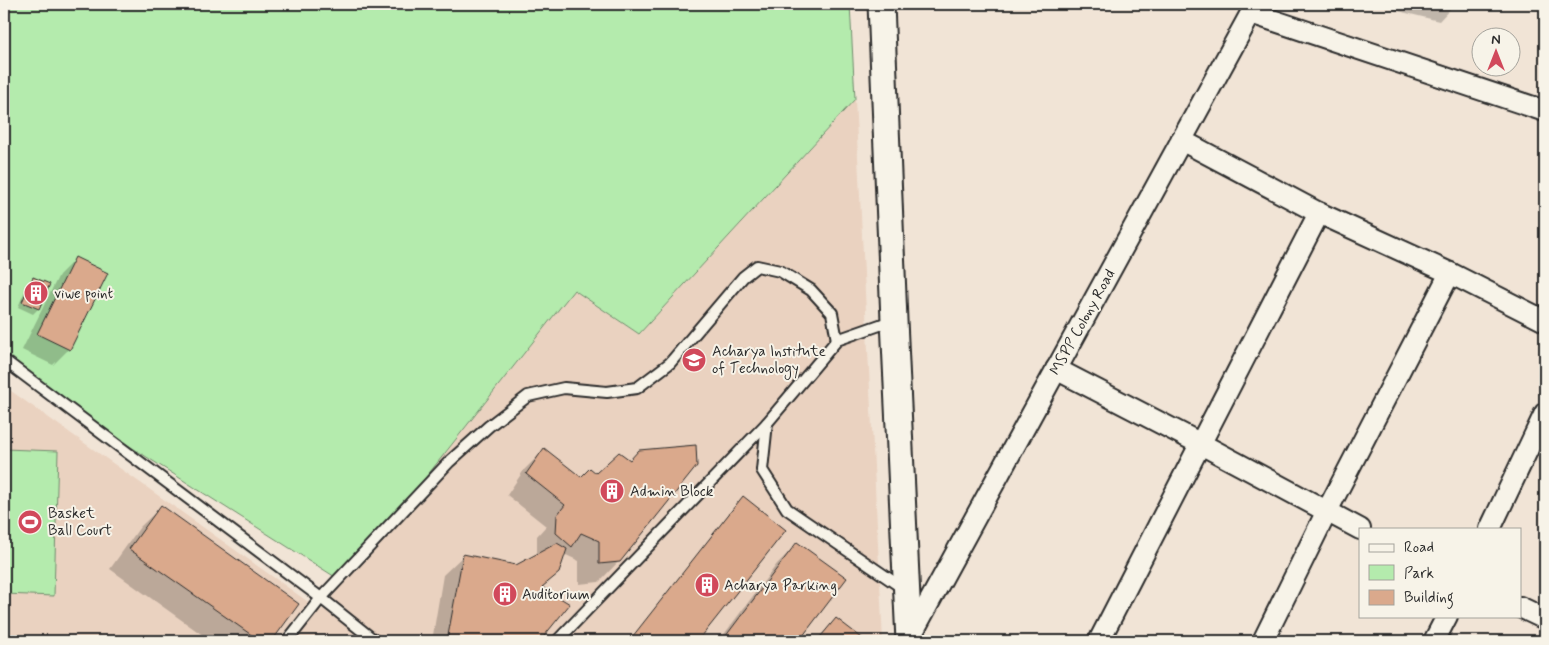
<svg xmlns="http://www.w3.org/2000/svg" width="1549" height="645" font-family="Mynerve,sans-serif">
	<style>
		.built { fill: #ead2c0 }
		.green { fill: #b4ebad; stroke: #708b6c }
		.shadow { fill: #0003 }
		.building { fill: #daa98c; stroke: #2b2b2b }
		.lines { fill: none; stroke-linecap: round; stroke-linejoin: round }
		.service-casing { stroke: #2b2b2b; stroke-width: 14 }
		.minor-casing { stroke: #2b2b2b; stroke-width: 24 }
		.tertiary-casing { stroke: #2b2b2b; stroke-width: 29 }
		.service { stroke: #f7f3e8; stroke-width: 10 }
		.minor { stroke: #f7f3e8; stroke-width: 20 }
		.tertiary { stroke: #f7f3e8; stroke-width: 25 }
		.labels { text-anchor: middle; stroke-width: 4; stroke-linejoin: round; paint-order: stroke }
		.poi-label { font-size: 15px; fill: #2b2b2b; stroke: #f7f3e8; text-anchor: start }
		.street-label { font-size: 15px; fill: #2b2b2b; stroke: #f7f3e8 }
	</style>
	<rect width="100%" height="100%" fill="#f1e4d6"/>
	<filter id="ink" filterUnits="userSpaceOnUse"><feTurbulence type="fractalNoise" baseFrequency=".02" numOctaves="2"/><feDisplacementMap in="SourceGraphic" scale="10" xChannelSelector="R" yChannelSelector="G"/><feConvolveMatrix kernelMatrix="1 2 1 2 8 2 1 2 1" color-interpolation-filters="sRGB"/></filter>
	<g filter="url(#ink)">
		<!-- built -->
		<polygon class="built" points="855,99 883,641 4,641 4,386 321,611 574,290 639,334"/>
		<!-- green -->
		<g class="green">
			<polygon points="4,4 850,4 855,99 639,334 574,290 343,582 65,405 4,355"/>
			<polygon points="4,449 58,451 54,596 4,594"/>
		</g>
		<!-- shadow -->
		<g class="shadow">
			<polygon points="1396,4 1455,4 1439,21 1394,10"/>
			<polygon points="75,259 69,349 53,365 22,350 59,275"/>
			<polygon points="33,279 38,309 33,314 18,307 28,284"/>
			<polygon points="544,450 619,561 599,582 579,584 579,561 564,554 558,572 542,588 568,604 538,641 432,641 443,575 464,555 516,566 538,555 537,553 537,536 546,526 507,495 524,470"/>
			<polygon points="737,503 784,530 697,641 630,641"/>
			<polygon points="161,507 297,604 270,641 211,641 110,569 140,527"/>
			<polygon points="797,544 845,578 798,641 719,641 777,564"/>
			<polygon points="836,619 864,641 815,641"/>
		</g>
		<!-- building -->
		<g class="building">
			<polygon points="75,257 108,273 70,350 37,334"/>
			<polygon points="33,277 50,284 39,309 22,302"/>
			<polygon points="696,445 697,466 620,562 599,564 599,541 581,533 572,547 556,533 557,515 565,505 526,474 544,448 581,477 590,468 596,473 619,452 630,460 639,450"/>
			<polygon points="743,496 786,530 698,641 629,641"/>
			<polygon points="161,505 299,604 272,641 260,641 129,549"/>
			<polygon points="797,542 847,578 799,641 722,641"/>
			<polygon points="557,543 567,549 559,573 542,587 570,604 540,641 447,641 463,554 516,565"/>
			<polygon points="836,618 866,641 817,641"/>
		</g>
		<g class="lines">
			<defs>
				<g id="service">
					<polyline points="894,320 837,340 767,423 762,470 787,509 904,589"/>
					<polyline points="4,360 321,598 375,641"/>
					<polyline points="287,641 321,598 449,462 489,426 528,396 564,388 607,392 637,388 670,363 743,277 757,266 780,271 811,290 832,313 837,340"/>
					<polyline points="557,641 767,423"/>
				</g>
				<g id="minor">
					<polyline points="1251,13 1545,111"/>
					<polyline points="1181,140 1319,213 1450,273 1545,321"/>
					<polyline points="1056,369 1201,444 1360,529"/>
					<polyline points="1490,529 1545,413"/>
					<polyline points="1520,607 1545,619"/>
					<polyline points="909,639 1251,13 1253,4"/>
					<polyline points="1099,641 1319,213"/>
					<polyline points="1263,641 1326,513 1450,273"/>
					<polyline points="1434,641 1447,616"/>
				</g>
				<polyline id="tertiary" points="881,4 894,320 909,641"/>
			</defs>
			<!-- service casing -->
			<use href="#service" class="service-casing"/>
			<!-- minor casing -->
			<use href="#minor" class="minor-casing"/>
			<!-- tertiary casing -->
			<use href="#tertiary" class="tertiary-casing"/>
			<!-- service -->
			<use href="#service" class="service"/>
			<!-- minor -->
			<use href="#minor" class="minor"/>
			<!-- tertiary -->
			<use href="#tertiary" class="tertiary"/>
		</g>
	</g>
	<!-- icons -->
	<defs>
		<symbol id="building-disc" viewBox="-11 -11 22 22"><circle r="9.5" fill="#d1495b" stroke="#f7f3e8"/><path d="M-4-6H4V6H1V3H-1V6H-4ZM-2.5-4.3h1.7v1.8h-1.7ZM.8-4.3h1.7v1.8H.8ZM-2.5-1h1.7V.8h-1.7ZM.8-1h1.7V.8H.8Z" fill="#fff"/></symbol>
		<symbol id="university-disc" viewBox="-11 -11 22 22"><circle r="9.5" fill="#d1495b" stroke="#f7f3e8"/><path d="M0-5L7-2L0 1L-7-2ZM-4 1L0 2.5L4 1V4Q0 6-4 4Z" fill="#fff"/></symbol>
		<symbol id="stadium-disc" viewBox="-11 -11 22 22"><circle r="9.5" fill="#d1495b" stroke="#f7f3e8"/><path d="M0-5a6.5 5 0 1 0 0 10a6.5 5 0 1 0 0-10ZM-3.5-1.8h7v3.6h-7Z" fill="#fff"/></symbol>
	</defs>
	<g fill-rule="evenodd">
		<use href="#building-disc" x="22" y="279" width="28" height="28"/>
		<use href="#university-disc" x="680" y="346" width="28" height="28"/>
		<use href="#building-disc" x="598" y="477" width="28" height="28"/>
		<use href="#stadium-disc" x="16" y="508" width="28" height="28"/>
		<use href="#building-disc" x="693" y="571" width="28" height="28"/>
		<use href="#building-disc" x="491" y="580" width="28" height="28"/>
	</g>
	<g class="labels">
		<!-- poi labels -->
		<g class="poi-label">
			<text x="54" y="298">viwe point</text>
			<text x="712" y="356">Acharya Institute<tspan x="712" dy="17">of Technology</tspan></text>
			<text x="630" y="496">Admin Block</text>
			<text x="48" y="518">Basket<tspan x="48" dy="17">Ball Court</tspan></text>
			<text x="724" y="590">Acharya Parking</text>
			<text x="522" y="599">Auditorium</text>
		</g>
		<!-- street labels -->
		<g class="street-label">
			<text transform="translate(1082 322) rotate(-61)" y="5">MSPP Colony Road</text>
		</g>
	</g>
	<!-- margin -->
	<rect width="1549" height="645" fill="none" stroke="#f7f3e8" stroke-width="20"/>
	<rect x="10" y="10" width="1529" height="625" fill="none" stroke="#2b2b2b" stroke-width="2" filter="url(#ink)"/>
	<!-- legend -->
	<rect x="1359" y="528" width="162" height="90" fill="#f7f3e8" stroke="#a5a39c"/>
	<rect x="1369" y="544" width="25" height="8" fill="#f7f3e8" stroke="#a5a39c"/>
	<text x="1404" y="552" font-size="15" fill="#2b2b2b">Road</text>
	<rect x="1369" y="565" width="25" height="15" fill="#b4ebad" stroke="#a5a39c"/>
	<text x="1404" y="578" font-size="15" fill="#2b2b2b">Park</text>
	<rect x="1369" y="590" width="25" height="15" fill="#daa98c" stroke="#a5a39c"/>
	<text x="1404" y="602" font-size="15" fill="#2b2b2b">Building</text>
	<!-- north arrow -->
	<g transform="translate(1496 52)"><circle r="24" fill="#f7f3e8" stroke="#a5a39c"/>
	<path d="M0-4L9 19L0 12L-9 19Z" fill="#d1495b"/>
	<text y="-8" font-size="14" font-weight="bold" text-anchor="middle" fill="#2b2b2b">N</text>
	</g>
</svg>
